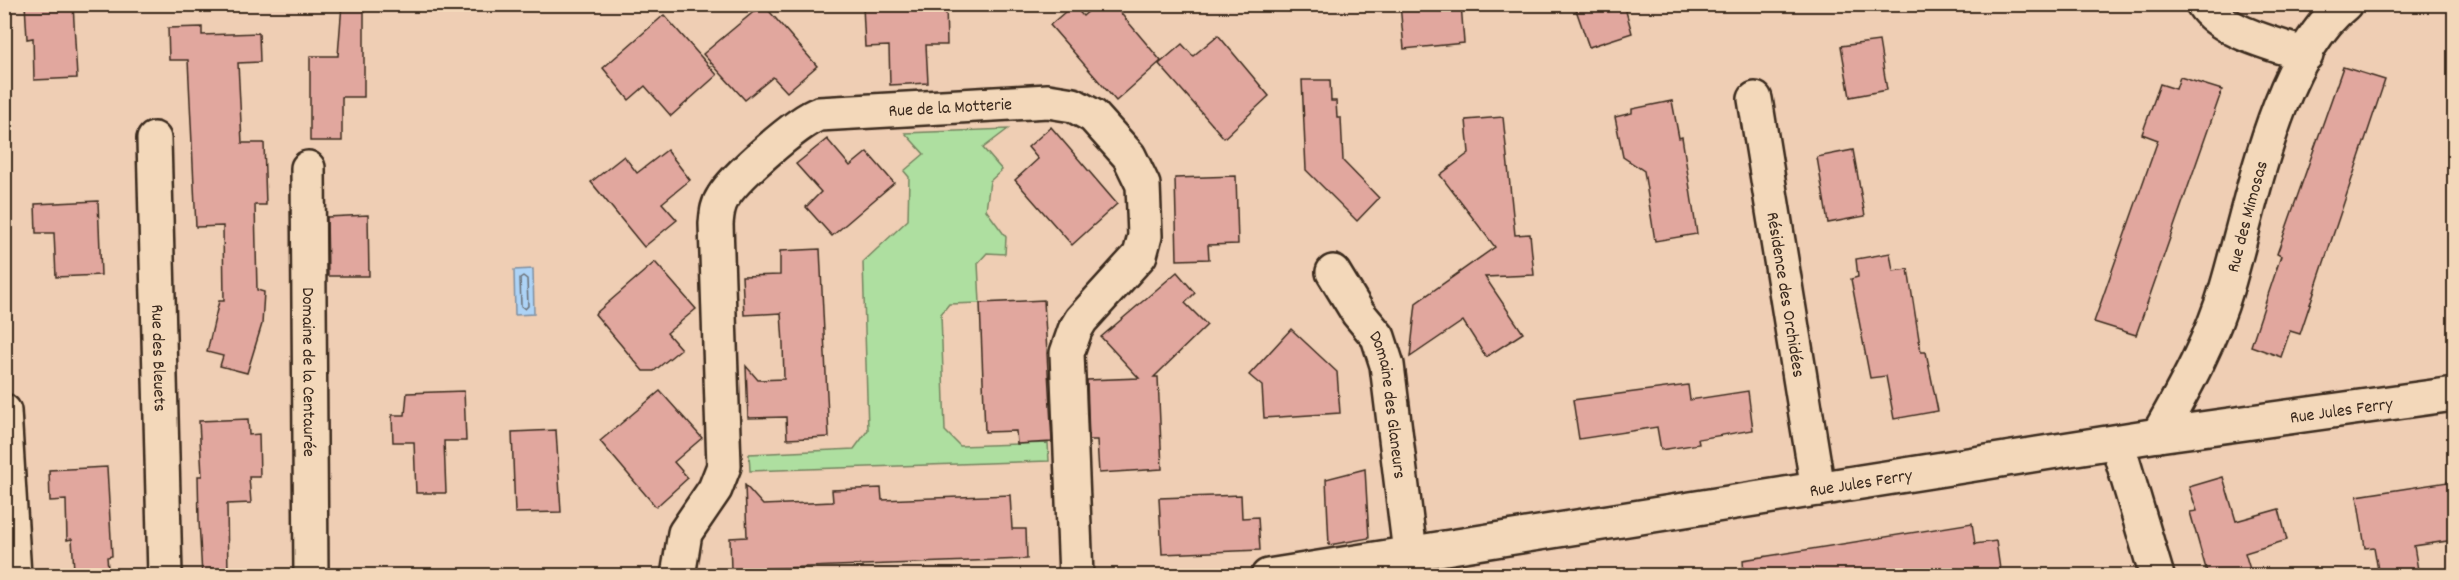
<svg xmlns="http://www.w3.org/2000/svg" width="2459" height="580" font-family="Dekko,sans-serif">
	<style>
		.green { fill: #aedfa0; stroke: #74845f; stroke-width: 1.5 }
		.water { fill: #add3f6; stroke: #7f8fa0; stroke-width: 1.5 }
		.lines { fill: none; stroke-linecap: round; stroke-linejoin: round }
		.shore { stroke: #696e74; stroke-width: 1.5 }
		.building { fill: #e1a79e; stroke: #3b2a1e; stroke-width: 1.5 }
		.street-casing { stroke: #3b2a1e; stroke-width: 38 }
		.street { stroke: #f3d8ba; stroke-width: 33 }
		.labels { text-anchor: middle; stroke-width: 4.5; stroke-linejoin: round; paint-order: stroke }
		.street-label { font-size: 18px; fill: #3b2a1e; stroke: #f3d8ba }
	</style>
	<rect width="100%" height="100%" fill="#efceb4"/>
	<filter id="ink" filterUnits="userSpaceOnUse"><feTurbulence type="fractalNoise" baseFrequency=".0167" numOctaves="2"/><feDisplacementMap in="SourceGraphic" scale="12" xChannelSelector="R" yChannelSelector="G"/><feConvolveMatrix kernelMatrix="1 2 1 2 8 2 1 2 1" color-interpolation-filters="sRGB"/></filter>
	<g filter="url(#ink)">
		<!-- green -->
		<polygon class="green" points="1008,129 983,148 1002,170 990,181 986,210 1006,237 1005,254 987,253 978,263 980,303 949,304 941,314 945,431 960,446 1048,443 1049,461 750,471 749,454 854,449 868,430 863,262 908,220 909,177 904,171 924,154 905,133"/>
		<!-- water -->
		<polygon class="water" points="533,269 534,314 515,315 514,270"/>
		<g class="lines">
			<!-- shore -->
			<polygon class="shore" points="523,276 527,279 528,306 525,309 521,306 520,278"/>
		</g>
		<!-- building -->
		<g class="building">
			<polygon points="25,4 73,4 77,78 34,80 33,38 27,39"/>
			<polygon points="342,4 364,4 364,97 342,97 342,141 310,141 310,56 338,56"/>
			<polygon points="763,4 817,66 787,92 773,77 745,100 703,54"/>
			<polygon points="946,4 947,45 926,45 928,83 890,85 889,46 865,47 863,6"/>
			<polygon points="1097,4 1113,4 1161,61 1116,101 1050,25 1073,5 1083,16"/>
			<polygon points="1400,4 1461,4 1464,43 1404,49"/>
			<polygon points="1574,4 1624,4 1632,33 1589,47"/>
			<polygon points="664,15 717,75 671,116 645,86 629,100 603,68"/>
			<polygon points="202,27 202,35 259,33 260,62 238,63 242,143 264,143 266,205 255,205 257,290 264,292 262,324 247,373 220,366 223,356 207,352 219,301 224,301 223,226 196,227 188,60 169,60 168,28"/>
			<polygon points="1218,35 1269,96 1224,138 1159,64 1182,44 1193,56"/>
			<polygon points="1879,41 1887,90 1850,97 1841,46"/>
			<polygon points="2343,67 2385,80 2300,334 2290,331 2281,357 2251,346 2281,256 2277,254"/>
			<polygon points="2180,77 2222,90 2136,335 2094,322 2158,140 2142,134 2160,84 2176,89"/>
			<polygon points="1302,80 1330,80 1331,101 1336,101 1337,118 1341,118 1343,161 1379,198 1357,221 1306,170"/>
			<polygon points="1672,101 1679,138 1682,137 1697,234 1655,241 1644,171 1623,157 1615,117 1632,113 1632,109"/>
			<polygon points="1503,117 1515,235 1530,234 1534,275 1485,277 1523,333 1486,357 1463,321 1410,357 1416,303 1495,247 1440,175 1469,153 1466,120"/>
			<polygon points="1051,127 1117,204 1072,245 1015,180 1038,159 1028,147"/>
			<polygon points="827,139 850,166 867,152 894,183 832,236 806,207 821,192 796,164"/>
			<polygon points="667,150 690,180 662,203 677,220 644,247 591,182 624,156 637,173"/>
			<polygon points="1853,150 1865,216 1828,223 1817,157"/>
			<polygon points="1236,176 1238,244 1208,245 1209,259 1177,260 1175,178"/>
			<polygon points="98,201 101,275 56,277 54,233 36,233 35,204"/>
			<polygon points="368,215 369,276 328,276 327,217"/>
			<polygon points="820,249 829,437 787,439 786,417 748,418 746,366 758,380 784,379 783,344 781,313 744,315 742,276 780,275 780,251"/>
			<polygon points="1890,253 1893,271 1908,269 1921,352 1926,352 1938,411 1894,419 1886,376 1870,378 1851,279 1858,277 1856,259"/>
			<polygon points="655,262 696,309 667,333 681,349 654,371 643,371 595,314"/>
			<polygon points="1177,272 1195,293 1185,303 1207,325 1154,377 1158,377 1162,469 1099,473 1097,440 1089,440 1087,380 1139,378 1101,337"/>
			<polygon points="1044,300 1052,442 1017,444 1016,431 985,432 980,303"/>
			<polygon points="1291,329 1337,372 1340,413 1264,418 1262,386 1249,375"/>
			<polygon points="1688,385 1690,400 1748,391 1753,430 1698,439 1699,444 1661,450 1657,427 1579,439 1573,400"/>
			<polygon points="464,391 466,441 444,441 446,493 416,493 414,442 393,442 392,415 405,415 407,393"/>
			<polygon points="660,391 702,438 674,462 688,478 656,507 600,441"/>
			<polygon points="248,419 249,435 259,434 260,477 249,477 251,503 227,504 228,576 202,576 199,521 198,476 202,476 199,421"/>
			<polygon points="556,430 561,512 515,513 512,432"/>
			<polygon points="107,467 112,556 107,557 108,568 74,570 72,539 67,540 66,500 50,501 49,470"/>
			<polygon points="1365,469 1369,538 1329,545 1326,479"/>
			<polygon points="2223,477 2236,521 2279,509 2287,540 2245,553 2252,576 2208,576 2190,512 2197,511 2189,487"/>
			<polygon points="2454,481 2454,540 2414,546 2419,576 2379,576 2374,547 2365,548 2357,496"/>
			<polygon points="745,485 763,505 833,502 832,490 881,488 882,500 1010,495 1012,529 1026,529 1027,559 731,570 730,538 747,537"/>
			<polygon points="1241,495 1242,518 1258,517 1260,550 1162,554 1159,498"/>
			<polygon points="1972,523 1975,544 1996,541 2001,576 1744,576 1743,560"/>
		</g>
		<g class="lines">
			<defs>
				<g id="street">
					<path d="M2203,4C2221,32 2275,44 2306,55"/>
					<path id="s1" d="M1755,99L1818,489"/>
					<path id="s2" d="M154,139L165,576"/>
					<path id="s3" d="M308,168L311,576"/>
					<path id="s4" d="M1333,272L1358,313L1378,337L1387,365L1410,553"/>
					<polyline points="4,411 14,576"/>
					<path id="s5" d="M2158,435C2185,388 2212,339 2227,287C2251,206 2277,58 2345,4"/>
					<polyline points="2117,442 2157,576"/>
					<path id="s6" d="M678,576L685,533L715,489L724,466L716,224C717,214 717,206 723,197C735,177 798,121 819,114L1048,101L1073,105L1093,116L1129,156L1143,185L1145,236L1140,255L1081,320L1075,330L1067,353L1076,576"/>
					<path id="s7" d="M1268,576L2158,435L2454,394"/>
				</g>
			</defs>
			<!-- street casing -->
			<use href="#street" class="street-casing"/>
			<!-- street -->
			<use href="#street" class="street"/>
		</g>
	</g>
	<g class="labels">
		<!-- street labels -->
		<g class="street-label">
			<text dy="6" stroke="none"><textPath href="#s6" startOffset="651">Rue de la Motterie</textPath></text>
			<text dy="6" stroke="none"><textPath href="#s5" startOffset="237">Rue des Mimosas</textPath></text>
			<text dy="6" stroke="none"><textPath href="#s1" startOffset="198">Résidence des Orchidées</textPath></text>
			<text dy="6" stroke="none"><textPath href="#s2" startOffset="219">Rue des Bleuets</textPath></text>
			<text dy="6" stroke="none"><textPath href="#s3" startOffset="204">Domaine de la Centaurée</textPath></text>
			<text dy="6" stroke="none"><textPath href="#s4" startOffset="148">Domaine des Glaneurs</textPath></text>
			<text dy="6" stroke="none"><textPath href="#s7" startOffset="1086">Rue Jules Ferry</textPath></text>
			<text dy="6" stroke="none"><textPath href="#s7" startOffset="600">Rue Jules Ferry</textPath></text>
		</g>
	</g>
	<!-- margin -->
	<rect width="2459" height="580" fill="none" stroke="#f3d8ba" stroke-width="24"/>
	<rect x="12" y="12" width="2435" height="556" fill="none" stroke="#3b2a1e" stroke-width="2" filter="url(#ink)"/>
</svg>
